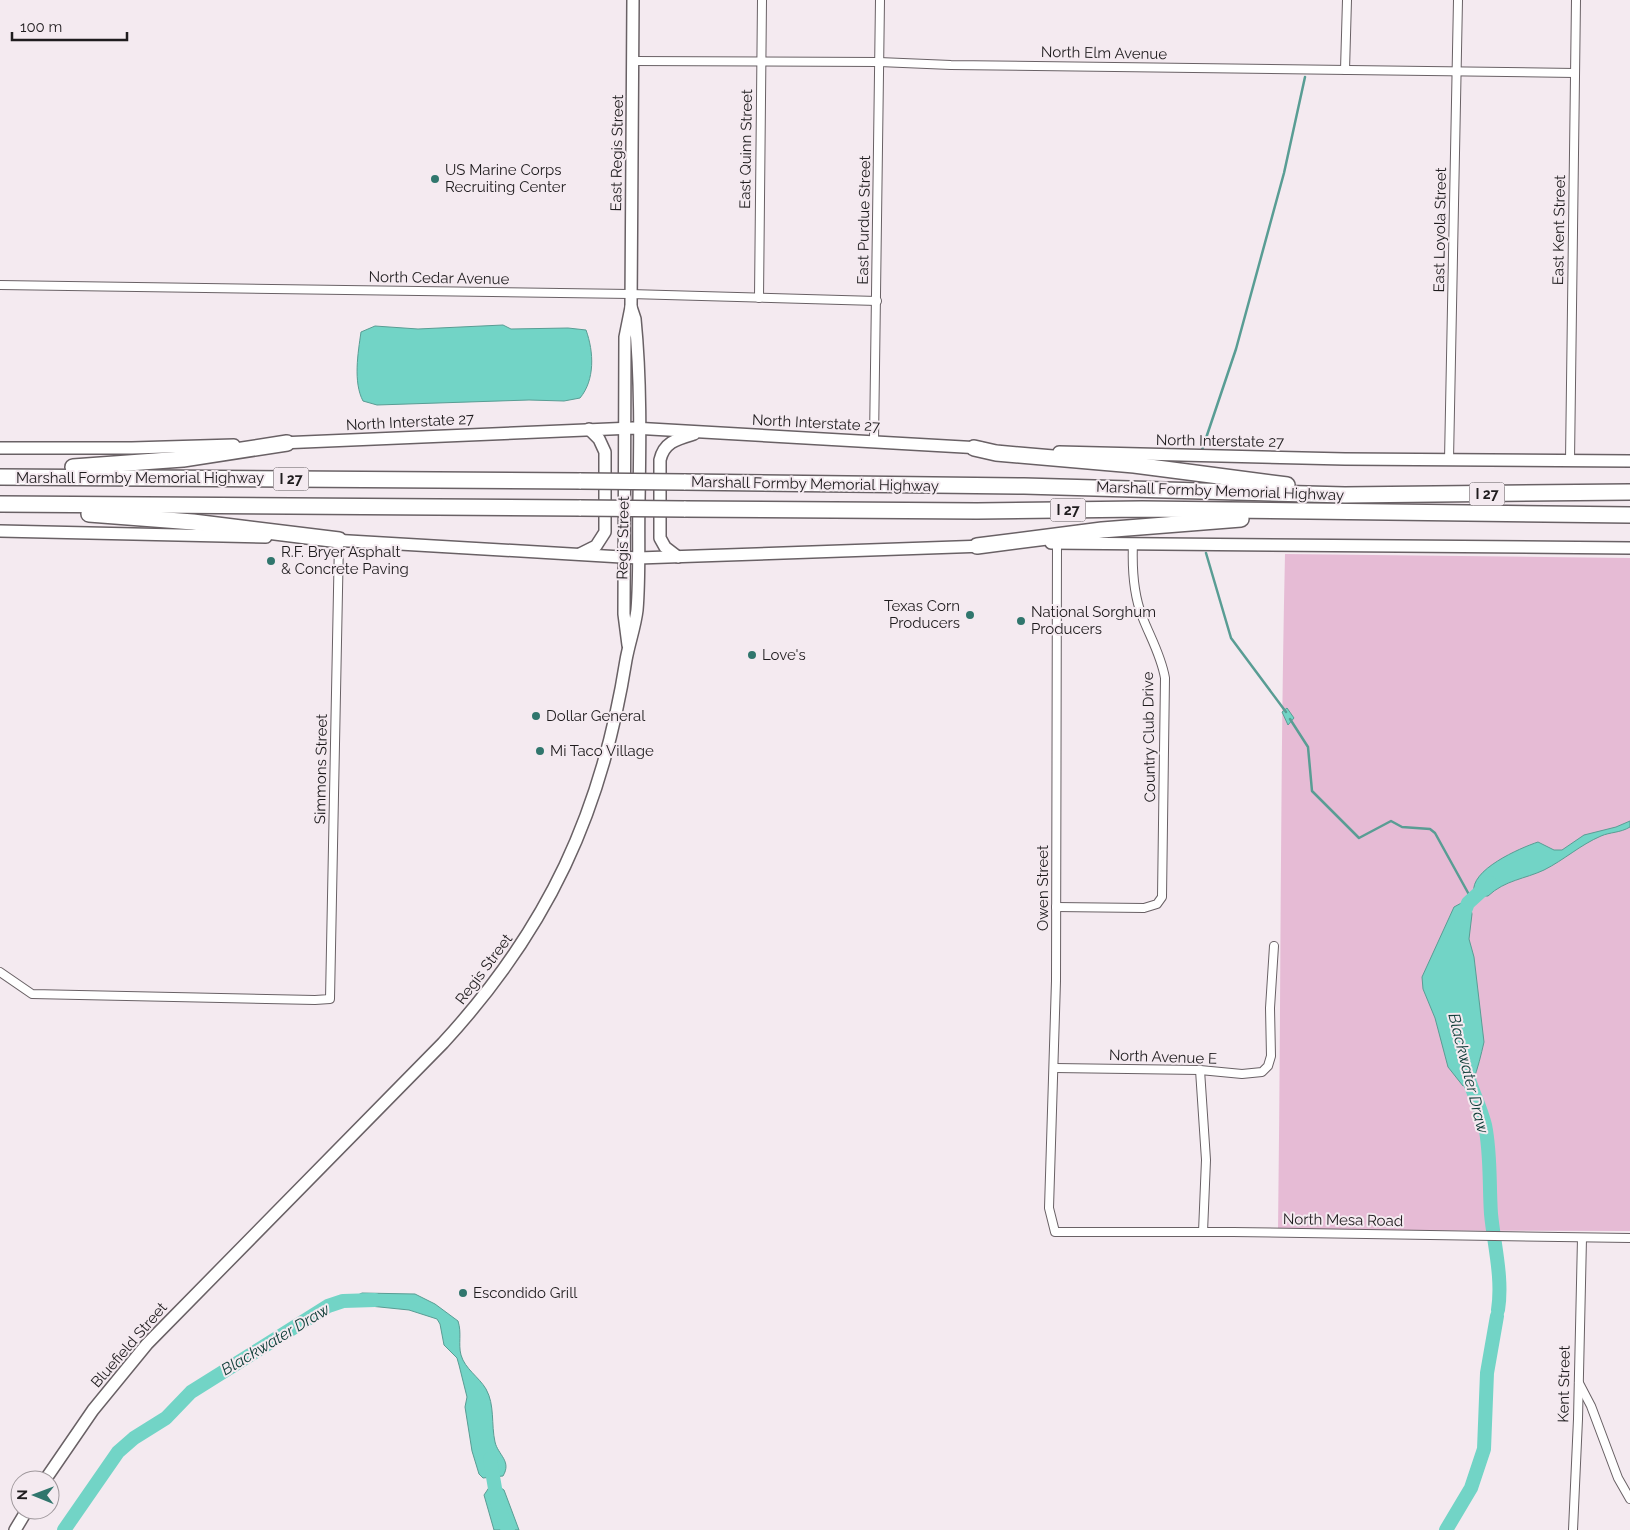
<svg xmlns="http://www.w3.org/2000/svg" width="1630" height="1530" font-family="Raleway,sans-serif">
	<style>
		.green { fill: #e6bbd5 }
		.water { fill: #72d4c6; stroke: #599d94 }
		.lines { fill: none; stroke-linecap: round; stroke-linejoin: round }
		.stream { stroke: #599d94; stroke-width: 2.5 }
		.river { stroke: #72d4c6; stroke-width: 14 }
		.minor-casing { stroke: #696165; stroke-width: 10 }
		.secondary-casing { stroke: #696165; stroke-width: 14 }
		.motorway-casing { stroke: #696165; stroke-width: 18 }
		.minor { stroke: #fff; stroke-width: 8 }
		.secondary { stroke: #fff; stroke-width: 11 }
		.motorway { stroke: #fff; stroke-width: 15 }
		.motorway-bridge-casing { stroke: #696165; stroke-width: 18; stroke-linecap: butt }
		.motorway-bridge { stroke: #fff; stroke-width: 15 }
		.poi-dot { fill: #30766d; stroke: #f4eaf0; stroke-width: 2 }
		.labels { text-anchor: middle; stroke-width: 4; stroke-linejoin: round; paint-order: stroke }
		.shield { fill: #f4eaf0; stroke: #5f5a5d; stroke-width: 1 }
		.shield-label { font-size: 14px; font-weight: bold; fill: #1f1c1e }
		.street-label { font-size: 15px; fill: #1f1c1e; stroke: #f4eaf0 }
		.poi-label { font-size: 15px; fill: #1f1c1e; stroke: #f4eaf0; text-anchor: start }
		.water-label { font-size: 16px; font-style: italic; fill: #103e39; stroke: #f4eaf0 }
	</style>
	<rect width="100%" height="100%" fill="#f4eaf0"/>
	<!-- green -->
	<path class="green" d="M1285,554L1630,558V1231L1278,1230C1281,1004 1280,779 1285,554Z"/>
	<!-- water -->
	<g class="water">
		<path d="M503,325L511,329L568,328L586,330C594,352 595,380 580,398L564,401L529,400L377,405L363,401C353,382 358,353 361,332L375,326L418,329Z"/>
		<polygon points="1287,708 1294,718 1288,725 1282,712"/>
		<path d="M1630,821V827C1620,833 1610,832 1601,836C1580,845 1564,860 1544,870C1525,879 1505,880 1488,896H1478L1474,893C1469,870 1520,848 1538,842L1554,850H1562L1584,835L1616,827Z"/>
		<path d="M1465,901L1470,905L1472,914L1469,939L1474,957L1484,1042C1481,1055 1478,1068 1473,1081L1463,1086L1448,1067L1435,1018L1423,989L1422,977L1454,907Z"/>
		<path d="M362,1293L415,1294L435,1304L458,1321C462,1333 458,1344 461,1355C465,1369 479,1377 486,1389C495,1405 491,1424 495,1442C498,1455 512,1461 503,1476L483,1478L479,1474L472,1451L465,1407L467,1397L459,1365L457,1358L444,1345L440,1324L437,1319L409,1310L360,1305L358,1295Z"/>
		<polygon points="490,1486 498,1486 504,1490 519,1530 494,1530 484,1495"/>
	</g>
	<g class="lines">
		<!-- stream -->
		<g class="stream">
			<polyline points="1202,450 1236,349 1284,173 1305,77"/>
			<polyline points="1206,553 1231,638 1286,712"/>
			<polyline points="1290,719 1308,747 1312,791 1359,838 1391,821 1402,827 1430,829 1435,833 1472,900"/>
		</g>
		<!-- river -->
		<g class="river">
			<polyline points="1461,921 1468,903 1490,883"/>
			<path d="M1465,1067C1470,1087 1480,1105 1485,1125C1491,1154 1489,1185 1491,1214C1494,1245 1503,1278 1498,1310"/>
			<polyline points="490,1459 498,1506 508,1530"/>
			<polyline points="64,1530 118,1452 134,1438 166,1418 191,1392 328,1306 343,1301 375,1300"/>
			<polyline points="1446,1530 1471,1488 1484,1449 1487,1373 1497,1316"/>
		</g>
		<defs>
			<g id="minor">
				<polyline points="633,61 879,62 951,65 1575,73"/>
				<polyline points="1345,70 1347,0"/>
				<polyline points="0,285 630,294 877,301"/>
				<polyline points="759,298 762,0"/>
				<polyline points="874,441 880,0"/>
				<polyline points="1449,460 1458,0"/>
				<polyline points="1570,461 1576,0"/>
				<polyline points="1057,542 1056,981 1049,1208 1055,1232 1233,1232 1630,1238"/>
				<path d="M1056,907L1144,908L1157,904L1162,897L1165,678C1161,655 1150,637 1142,616C1133,593 1132,567 1133,543"/>
				<polyline points="0,972 32,994 315,1000 330,999 339,540"/>
				<polyline points="1055,1068 1200,1070 1242,1074 1262,1072 1268,1066 1271,1056 1270,1008 1274,946"/>
				<polyline points="1200,1070 1206,1160 1203,1232"/>
				<polyline points="1579,1383 1591,1406 1618,1478 1630,1499"/>
				<polyline points="1573,1530 1578,1419 1582,1238"/>
			</g>
			<g id="secondary">
				<polyline points="280,443 633,428 981,448"/>
				<polyline points="0,448 132,448 234,445"/>
				<polyline points="1059,452 1345,459 1630,461"/>
				<polyline points="0,531 266,537"/>
				<polyline points="332,540 638,558 985,546"/>
				<polyline points="1051,543 1630,548"/>
				<polyline points="580,554 596,546 605,532 605,452 599,439 589,429"/>
				<path d="M678,557L665,547L660,538V460C664,442 677,439 694,434"/>
				<polyline points="628,645 624,614 625,337 631,307 633,0"/>
				<path d="M45,1480L93,1410L147,1344L443,1043C548,929 602,812 626,660C629,643 635,627 637,610C640,574 638,537 639,501C640,440 641,380 635,319L631,307"/>
				<polyline points="15,1530 27,1510"/>
			</g>
			<g id="motorway">
				<polyline points="974,448 996,453 1134,465 1287,485"/>
				<polyline points="73,467 183,459 287,443"/>
				<polyline points="0,477 581,481"/>
				<polyline points="684,482 1024,486 1345,495 1630,492"/>
				<polyline points="0,504 581,508"/>
				<polyline points="684,509 977,511 1142,509 1630,515"/>
				<polyline points="89,514 193,522 339,540"/>
				<polyline points="977,546 1102,530 1241,519"/>
			</g>
		</defs>
		<!-- minor casing -->
		<use href="#minor" class="minor-casing"/>
		<!-- secondary casing -->
		<use href="#secondary" class="secondary-casing"/>
		<!-- motorway casing -->
		<use href="#motorway" class="motorway-casing"/>
		<!-- minor -->
		<use href="#minor" class="minor"/>
		<!-- secondary -->
		<use href="#secondary" class="secondary"/>
		<!-- motorway -->
		<use href="#motorway" class="motorway"/>
		<defs>
			<g id="motorway-bridge">
				<polyline points="581,481 684,482"/>
				<polyline points="581,508 684,509"/>
			</g>
		</defs>
		<!-- motorway-bridge casing -->
		<use href="#motorway-bridge" class="motorway-bridge-casing"/>
		<!-- motorway-bridge -->
		<use href="#motorway-bridge" class="motorway-bridge"/>
	</g>
	<!-- markers -->
	<g class="poi-dot">
		<circle cx="435" cy="179" r="5"/>
		<circle cx="271" cy="561" r="5"/>
		<circle cx="970" cy="615" r="5"/>
		<circle cx="1021" cy="621" r="5"/>
		<circle cx="752" cy="655" r="5"/>
		<circle cx="536" cy="716" r="5"/>
		<circle cx="540" cy="751" r="5"/>
		<circle cx="463" cy="1293" r="5"/>
	</g>
	<g class="labels">
		<!-- shield labels -->
		<g class="shield">
			<rect x="273.5" y="467.5" width="35" height="23" rx="4"/>
			<rect x="1469.5" y="482.5" width="35" height="23" rx="4"/>
			<rect x="1050.5" y="498.5" width="35" height="23" rx="4"/>
		</g>
		<g class="shield-label">
			<text x="291" y="484">I 27</text>
			<text x="1487" y="499">I 27</text>
			<text x="1068" y="515">I 27</text>
		</g>
		<!-- street labels -->
		<g class="street-label">
			<text transform="translate(1104 53) rotate(1)" y="5">North Elm Avenue</text>
			<text transform="translate(746 149) rotate(-89)" y="5">East Quinn Street</text>
			<text transform="translate(617 153) rotate(-89)" y="5">East Regis Street</text>
			<text transform="translate(864 220) rotate(-89)" y="5">East Purdue Street</text>
			<text transform="translate(1440 230) rotate(-89)" y="5">East Loyola Street</text>
			<text transform="translate(1559 230) rotate(-89)" y="5">East Kent Street</text>
			<text transform="translate(439 278) rotate(1)" y="5">North Cedar Avenue</text>
			<text transform="translate(410 422) rotate(-3)" y="5">North Interstate 27</text>
			<text transform="translate(816 423) rotate(3)" y="5">North Interstate 27</text>
			<text transform="translate(1220 441) rotate(1)" y="5">North Interstate 27</text>
			<text x="140" y="483">Marshall Formby Memorial Highway</text>
			<text transform="translate(815 484) rotate(1)" y="5">Marshall Formby Memorial Highway</text>
			<text transform="translate(1220 491) rotate(2)" y="5">Marshall Formby Memorial Highway</text>
			<text transform="translate(623 538) rotate(-89)" y="5">Regis Street</text>
			<text transform="translate(1149 737) rotate(-91)" y="5">Country Club Drive</text>
			<text transform="translate(321 769) rotate(-89)" y="5">Simmons Street</text>
			<text transform="translate(1043 888) rotate(-90)" y="5">Owen Street</text>
			<text transform="translate(484 969) rotate(-53)" y="5">Regis Street</text>
			<text transform="translate(1163 1057) rotate(2)" y="5">North Avenue E</text>
			<text transform="translate(1343 1220) rotate(1)" y="5">North Mesa Road</text>
			<text transform="translate(129 1345) rotate(-49)" y="5">Bluefield Street</text>
			<text transform="translate(1564 1384) rotate(-89)" y="5">Kent Street</text>
		</g>
		<!-- poi labels -->
		<g class="poi-label">
			<text x="445" y="175">US Marine Corps<tspan x="445" dy="17">Recruiting Center</tspan></text>
			<text x="281" y="557">R.F. Bryer Asphalt<tspan x="281" dy="17">&amp; Concrete Paving</tspan></text>
			<text x="960" y="611" text-anchor="end">Texas Corn<tspan x="960" dy="17">Producers</tspan></text>
			<text x="1031" y="617">National Sorghum<tspan x="1031" dy="17">Producers</tspan></text>
			<text x="762" y="660">Love's</text>
			<text x="546" y="721">Dollar General</text>
			<text x="550" y="756">Mi Taco Village</text>
			<text x="473" y="1298">Escondido Grill</text>
		</g>
		<!-- water labels -->
		<g class="water-label">
			<text transform="translate(1469 1073) rotate(76)" y="6">Blackwater Draw</text>
			<text transform="translate(275 1339) rotate(-31)" y="6">Blackwater Draw</text>
		</g>
	</g>
	<!-- north arrow -->
	<g transform="translate(35 1495) rotate(271)"><circle r="24" fill="#f4eaf0" stroke="#9f989c"/>
	<path d="M0-4L9 19L0 12L-9 19Z" fill="#30766d"/>
	<text y="-8" font-size="14" font-weight="bold" text-anchor="middle" fill="#1f1c1e">N</text>
	</g>
	<!-- scale -->
	<path d="M12 32v8h115v-8" fill="none" stroke="#1f1c1e" stroke-width="2.5"/>
	<text x="20" y="32" font-size="15" fill="#1f1c1e" stroke="#f4eaf0" stroke-width="4" paint-order="stroke">100 m</text>
</svg>
